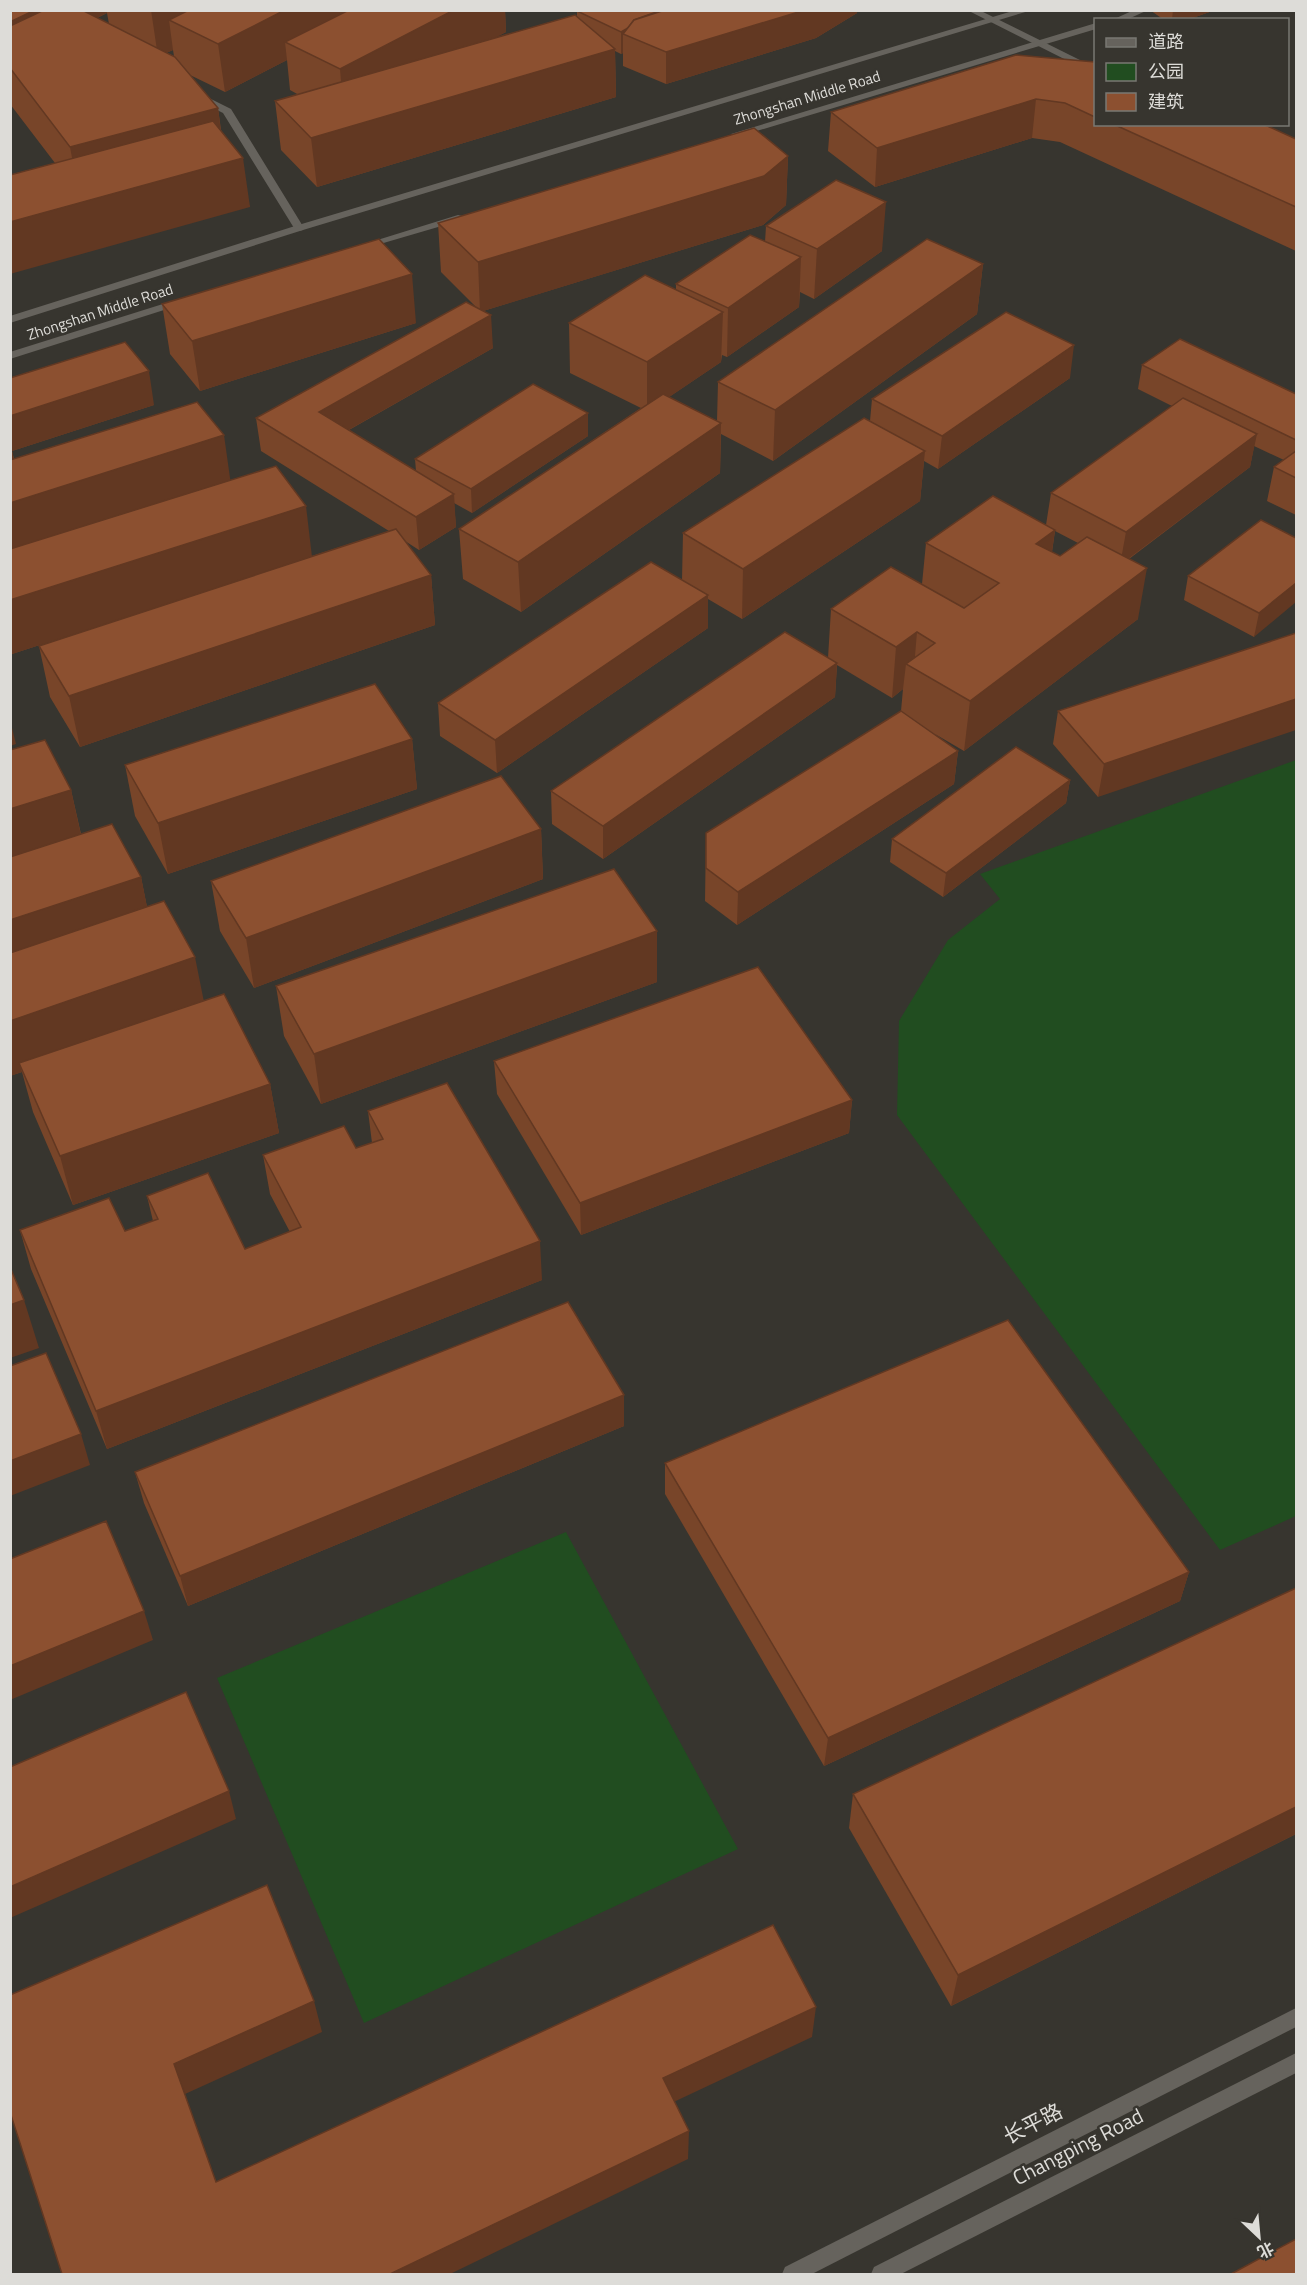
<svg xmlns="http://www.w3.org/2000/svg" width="1307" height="2285" font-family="'Titillium Web','Noto Sans SC',sans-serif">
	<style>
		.green { fill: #214d20 }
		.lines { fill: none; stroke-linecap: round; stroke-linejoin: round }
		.street { fill: #66635d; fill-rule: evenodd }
		.secondary { fill: #66635d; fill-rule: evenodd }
		.wall { fill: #784529; fill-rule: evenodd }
		.shaded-wall { fill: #623822 }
		.building { fill: #8c5030; stroke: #623822; stroke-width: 1.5 }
		.labels { text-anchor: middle; stroke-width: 5; stroke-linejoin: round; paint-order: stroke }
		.far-street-label { font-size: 15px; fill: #dddcd8; stroke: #37352f }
		.near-street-label { font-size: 21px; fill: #dddcd8; stroke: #37352f }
	</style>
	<rect width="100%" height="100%" fill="#37352f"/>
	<!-- green -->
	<g class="green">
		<polygon points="1296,760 1296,1516 1220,1550 897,1115 899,1021 948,940 1000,899 980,874"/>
		<polygon points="566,1532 738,1849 364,2023 217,1678"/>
	</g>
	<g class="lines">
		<!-- street -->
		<g class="street">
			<polygon points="967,10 979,10 1096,68 1096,75"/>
			<polygon points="193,94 201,94 231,109 304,228 303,230 299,231 294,228 223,113 193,98"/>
		</g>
		<!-- secondary -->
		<g class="secondary">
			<polygon points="1016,10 1032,10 303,230 10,323 10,316 295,226"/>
			<polygon points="1134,10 1148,10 1126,20 1112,20"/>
			<polygon points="1096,23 1096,29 740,136 731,134"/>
			<polygon points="458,215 462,216 462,220 363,249 358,246"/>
			<polygon points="182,298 186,299 186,303 10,359 10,352"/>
			<polygon points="1296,2008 1296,2027 812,2274 782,2274 785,2267"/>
			<polygon points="1296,2053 1296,2073 901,2274 871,2274 874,2267"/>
		</g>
	</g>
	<!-- wall -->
	<g class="wall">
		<path d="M10,10H505L506,32L494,38L577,17V11L578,10H857V13L816,38L666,84L623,66V53L621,54L615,51L616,97L317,187L281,150L275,101L299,95L290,90L287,60L225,92L190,75L218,108L221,130L250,207L55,163L10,104ZM107,13L109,24L97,18ZM173,50L174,56L166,53Z"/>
		<polygon points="1150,10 1215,10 1187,20 1164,20"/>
		<polygon points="1095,62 1095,124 1263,124 1296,139 1296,251 1060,142 1032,138 875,187 828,151 831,112"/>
		<polygon points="788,156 786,205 763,225 483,311 493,348 349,430 416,471 415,459 588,413 588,436 472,513 454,503 456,527 419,550 405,541 431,575 435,625 80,747 50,697 39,646 236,581 12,654 10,652 10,378 154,405 12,451 14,459 230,481 312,556 389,531 261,451 256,418 475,306 441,272 438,223"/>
		<polygon points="766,226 882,251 814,299 800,292 799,307 727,357 722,355 721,362 669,397 717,421 718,382 983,264 977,314 773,461 721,434 720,473 521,612 463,579 459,529 641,408 570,373 569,323 676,290 676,284 765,242"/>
		<polygon points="162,304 416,323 200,391 170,354"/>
		<path d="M1142,365L1296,394V515L1267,501L1274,467L1284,460L1254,446L1250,467L1129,559L1138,619L964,751L935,734L958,751L954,784L737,925L705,901L706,833L901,711L903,689L892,698L837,665L835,697L603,859L552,824L551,791L828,658L831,609L922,584L926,543L1046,525L1051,493L1172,406L1138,389ZM1055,531L1078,543L1060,556L1052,552Z"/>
		<polygon points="1070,378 938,469 924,461 920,501 742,619 708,599 708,628 497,773 440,736 438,703 682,580 683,533 870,421 872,399"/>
		<polygon points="1296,538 1254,637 1184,600 1188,576"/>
		<polygon points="1296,633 1098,797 1053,744 1058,711"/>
		<polygon points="412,739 417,789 168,874 135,816 125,765"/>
		<polygon points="1070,780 1066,803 943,897 890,862 892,839"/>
		<polygon points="71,790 81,834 141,877 147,907 204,1001 270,1084 279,1133 73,1205 33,1112 22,1072 10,1076"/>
		<polygon points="541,829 543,879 254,988 220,931 211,881"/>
		<polygon points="657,931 657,982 321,1104 284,1036 276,986"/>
		<polygon points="494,1061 852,1100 849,1133 581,1235 497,1094"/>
		<polygon points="368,1111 542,1280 107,1449 31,1269 20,1230 125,1231 153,1221 147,1196 245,1249 290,1232 270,1194 263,1155 356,1148 372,1143"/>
		<polygon points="624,1395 624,1426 188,1606 144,1503 135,1472"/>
		<polygon points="665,1463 1189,1572 1180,1601 824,1766 665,1494"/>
		<polygon points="1296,1588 1296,1834 951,2006 849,1828 853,1794"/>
	</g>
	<!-- shaded-wall -->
	<g class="shaded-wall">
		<polygon points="35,10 65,10 10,68 10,22"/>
		<polygon points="85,10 107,10 107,13 87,23"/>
		<polygon points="151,10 252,10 169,20 173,50 158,57"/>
		<polygon points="285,10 384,10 285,42 287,60 225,92 218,44"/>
		<polygon points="454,10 505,10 506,32 344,117 340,69"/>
		<polygon points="662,10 705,10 623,34 623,53 621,54 621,32"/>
		<polygon points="805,10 857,10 857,13 816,38 666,84 666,52"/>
		<polygon points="1173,10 1215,10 1187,20 1172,20"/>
		<polygon points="615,49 616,97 317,187 311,138"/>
		<polygon points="1036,99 1032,138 875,187 877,148"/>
		<polygon points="218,108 224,157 79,195 70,147"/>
		<polygon points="788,156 786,205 763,225 480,312 478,262"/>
		<polygon points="243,158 250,207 10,274 10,222"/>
		<polygon points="886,202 882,251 814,299 817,249"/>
		<polygon points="801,257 799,307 727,357 728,308"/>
		<polygon points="983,264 977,314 773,461 775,410"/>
		<polygon points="412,274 416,323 200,391 192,341"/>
		<polygon points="723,312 721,362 647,412 647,362"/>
		<polygon points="491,315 493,348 322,445 319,412"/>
		<polygon points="1074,345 1070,378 938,469 942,436"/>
		<polygon points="149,371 154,405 12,451 15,463 10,465 10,416"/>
		<polygon points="588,413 588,436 472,513 471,489"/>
		<polygon points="721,423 720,473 521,612 518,562"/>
		<polygon points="1257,434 1250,467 1120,565 1126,532"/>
		<polygon points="224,435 231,485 10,557 10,503"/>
		<polygon points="925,451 920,501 742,619 743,569"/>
		<polygon points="454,494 456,527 419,550 416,517"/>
		<polygon points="306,506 312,557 12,654 10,648 10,600"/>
		<polygon points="1055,530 1048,580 1036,544"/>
		<polygon points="1147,568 1138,619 964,751 970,701"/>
		<polygon points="431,575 435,625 80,747 69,696"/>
		<polygon points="1296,583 1296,602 1254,637 1259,613"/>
		<polygon points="708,595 708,628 497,773 495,740"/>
		<polygon points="917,632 914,668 906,664 903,689 892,698 896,647"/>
		<polygon points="837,663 835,697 603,859 603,826"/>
		<polygon points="1296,699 1296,730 1098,797 1104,764"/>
		<polygon points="10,720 16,744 10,746"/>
		<polygon points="412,739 417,789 168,874 158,823"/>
		<polygon points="958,751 954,784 737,925 738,892"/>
		<polygon points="1070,780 1066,803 943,897 946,873"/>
		<polygon points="71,790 82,840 10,864 10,809"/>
		<polygon points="541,829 543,879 254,988 246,938"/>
		<polygon points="141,877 151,927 10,975 10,920"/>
		<polygon points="657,931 657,982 321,1104 314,1054"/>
		<polygon points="195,957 205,1007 19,1063 22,1072 10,1076 10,1021"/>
		<polygon points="270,1084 279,1133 73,1205 60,1156"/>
		<polygon points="852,1100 849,1133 581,1235 580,1203"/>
		<polygon points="540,1241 542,1280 107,1449 96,1411"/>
		<polygon points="24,1300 39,1348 10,1358 10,1305"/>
		<polygon points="624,1395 624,1426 188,1606 180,1576"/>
		<polygon points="81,1434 90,1465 10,1496 10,1461"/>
		<polygon points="1189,1572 1180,1601 824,1766 828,1738"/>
		<polygon points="144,1611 153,1640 10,1700 10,1666"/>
		<polygon points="229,1791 236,1819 10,1918 10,1887"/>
		<polygon points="1296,1807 1296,1834 951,2006 958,1975"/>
		<polygon points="314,2001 322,2032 185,2094 227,2209 174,2064"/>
		<polygon points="816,2007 812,2037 663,2107 663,2078"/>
		<polygon points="689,2131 688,2159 450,2274 390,2274"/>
	</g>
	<!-- building -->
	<g class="building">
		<polygon points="10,10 35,10 10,22"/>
		<polygon points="44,10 82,10 175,57 218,108 70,147 10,68 10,26"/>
		<polygon points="189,10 285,10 218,44 169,20"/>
		<polygon points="349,10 454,10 340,69 285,42"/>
		<polygon points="578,10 662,10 634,20 628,28 621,32 577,11"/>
		<polygon points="665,10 805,10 666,52 623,34 634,20"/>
		<polygon points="575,15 615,49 311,138 275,101"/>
		<polygon points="1016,55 1095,62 1095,117 1065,103 1036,99 877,148 831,112"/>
		<polygon points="213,121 243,158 10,222 10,175"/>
		<polygon points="1113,124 1263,124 1296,139 1296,207"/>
		<polygon points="754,128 788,156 764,176 478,262 438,223"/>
		<polygon points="836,180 886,202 817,249 766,226"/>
		<polygon points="750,235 801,257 728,308 676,284"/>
		<polygon points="379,239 412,274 192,341 162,304"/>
		<polygon points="927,239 983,264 775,410 718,382"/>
		<polygon points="645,275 723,312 647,362 569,323"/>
		<polygon points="466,302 491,315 319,412 454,494 416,517 256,418"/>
		<polygon points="1006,312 1074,345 942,436 872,399"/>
		<polygon points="1180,339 1296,394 1296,440 1142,365"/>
		<polygon points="125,342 149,371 10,416 10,378"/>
		<polygon points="533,384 588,413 471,489 415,459"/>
		<polygon points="663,394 721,423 518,562 459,529"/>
		<polygon points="1183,398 1257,434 1126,532 1051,493"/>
		<polygon points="197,402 224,435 10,503 10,460"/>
		<polygon points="864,418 925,451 743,569 683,533"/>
		<polygon points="1296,451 1296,478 1274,467"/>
		<polygon points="276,466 306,506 10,600 10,549"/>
		<polygon points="993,496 1055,530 1036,544 1060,556 1087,537 1147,568 970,701 906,664 935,643 917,632 896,647 831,609 891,567 964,608 999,583 926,543"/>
		<polygon points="1261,520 1296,538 1296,583 1259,613 1188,576"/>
		<polygon points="396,529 431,575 69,696 39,646"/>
		<polygon points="651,562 708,595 495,740 438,703"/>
		<polygon points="785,632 837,663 603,826 551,791"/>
		<polygon points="1296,633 1296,699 1104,764 1058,711"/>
		<polygon points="375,684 412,739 158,823 125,765"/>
		<polygon points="901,711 958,751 738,892 706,868 706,833"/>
		<polygon points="45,740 71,790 10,809 10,750"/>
		<polygon points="1016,747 1070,780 946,873 892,839"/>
		<polygon points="501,776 541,829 246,938 211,881"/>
		<polygon points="112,824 141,877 10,920 10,857"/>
		<polygon points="614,869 657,931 314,1054 276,986"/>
		<polygon points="164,901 195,957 10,1021 10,953"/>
		<polygon points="758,967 852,1100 580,1203 494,1061"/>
		<polygon points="224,994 270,1084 60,1156 19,1063"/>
		<polygon points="447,1083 540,1241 96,1411 20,1230 109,1198 125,1231 158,1219 147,1196 208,1173 245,1249 301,1227 263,1155 344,1126 356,1148 383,1139 368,1111"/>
		<polygon points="10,1267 24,1300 10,1305"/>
		<polygon points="568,1302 624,1395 180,1576 135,1472"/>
		<polygon points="1008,1320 1189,1572 828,1738 665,1463"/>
		<polygon points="46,1353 81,1434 10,1461 10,1366"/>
		<polygon points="106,1521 144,1611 10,1666 10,1559"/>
		<polygon points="1296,1588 1296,1807 958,1975 853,1794"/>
		<polygon points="186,1692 229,1791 10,1887 10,1767"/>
		<polygon points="267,1885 314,2001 174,2064 216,2182 773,1925 816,2007 663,2078 689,2131 390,2274 62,2274 10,2112 10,1995"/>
		<polygon points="1296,2239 1296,2274 1231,2274"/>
	</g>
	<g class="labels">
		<!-- far-street labels -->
		<g class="far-street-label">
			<text transform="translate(807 98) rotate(-17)" y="5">Zhongshan Middle Road</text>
			<text transform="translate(100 312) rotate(-18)" y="5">Zhongshan Middle Road</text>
		</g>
		<!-- near-street labels -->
		<g class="near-street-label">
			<text transform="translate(1033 2124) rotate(-27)" y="7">长平路</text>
			<text transform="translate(1078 2147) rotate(-27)" y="7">Changping Road</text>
		</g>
	</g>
	<!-- border -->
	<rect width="1307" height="2285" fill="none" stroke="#dddcd8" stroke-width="24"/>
	<!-- legend -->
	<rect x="1094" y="18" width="195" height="108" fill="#37352f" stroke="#797873" stroke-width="1.5"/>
	<rect x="1106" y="38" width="30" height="9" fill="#66635d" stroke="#797873" stroke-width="1.5"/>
	<text x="1148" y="48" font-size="18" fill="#dddcd8">道路</text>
	<rect x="1106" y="63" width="30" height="18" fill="#214d20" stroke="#797873" stroke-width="1.5"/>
	<text x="1148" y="78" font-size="18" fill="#dddcd8">公园</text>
	<rect x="1106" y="93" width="30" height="18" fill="#8c5030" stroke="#797873" stroke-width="1.5"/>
	<text x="1148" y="108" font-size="18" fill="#dddcd8">建筑</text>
	<!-- north arrow -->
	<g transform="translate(1259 2237) rotate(154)" stroke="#37352f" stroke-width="4.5" paint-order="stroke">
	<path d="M0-4.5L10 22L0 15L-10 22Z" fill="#dddcd8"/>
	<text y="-9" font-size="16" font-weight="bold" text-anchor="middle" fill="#dddcd8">北</text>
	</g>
</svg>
